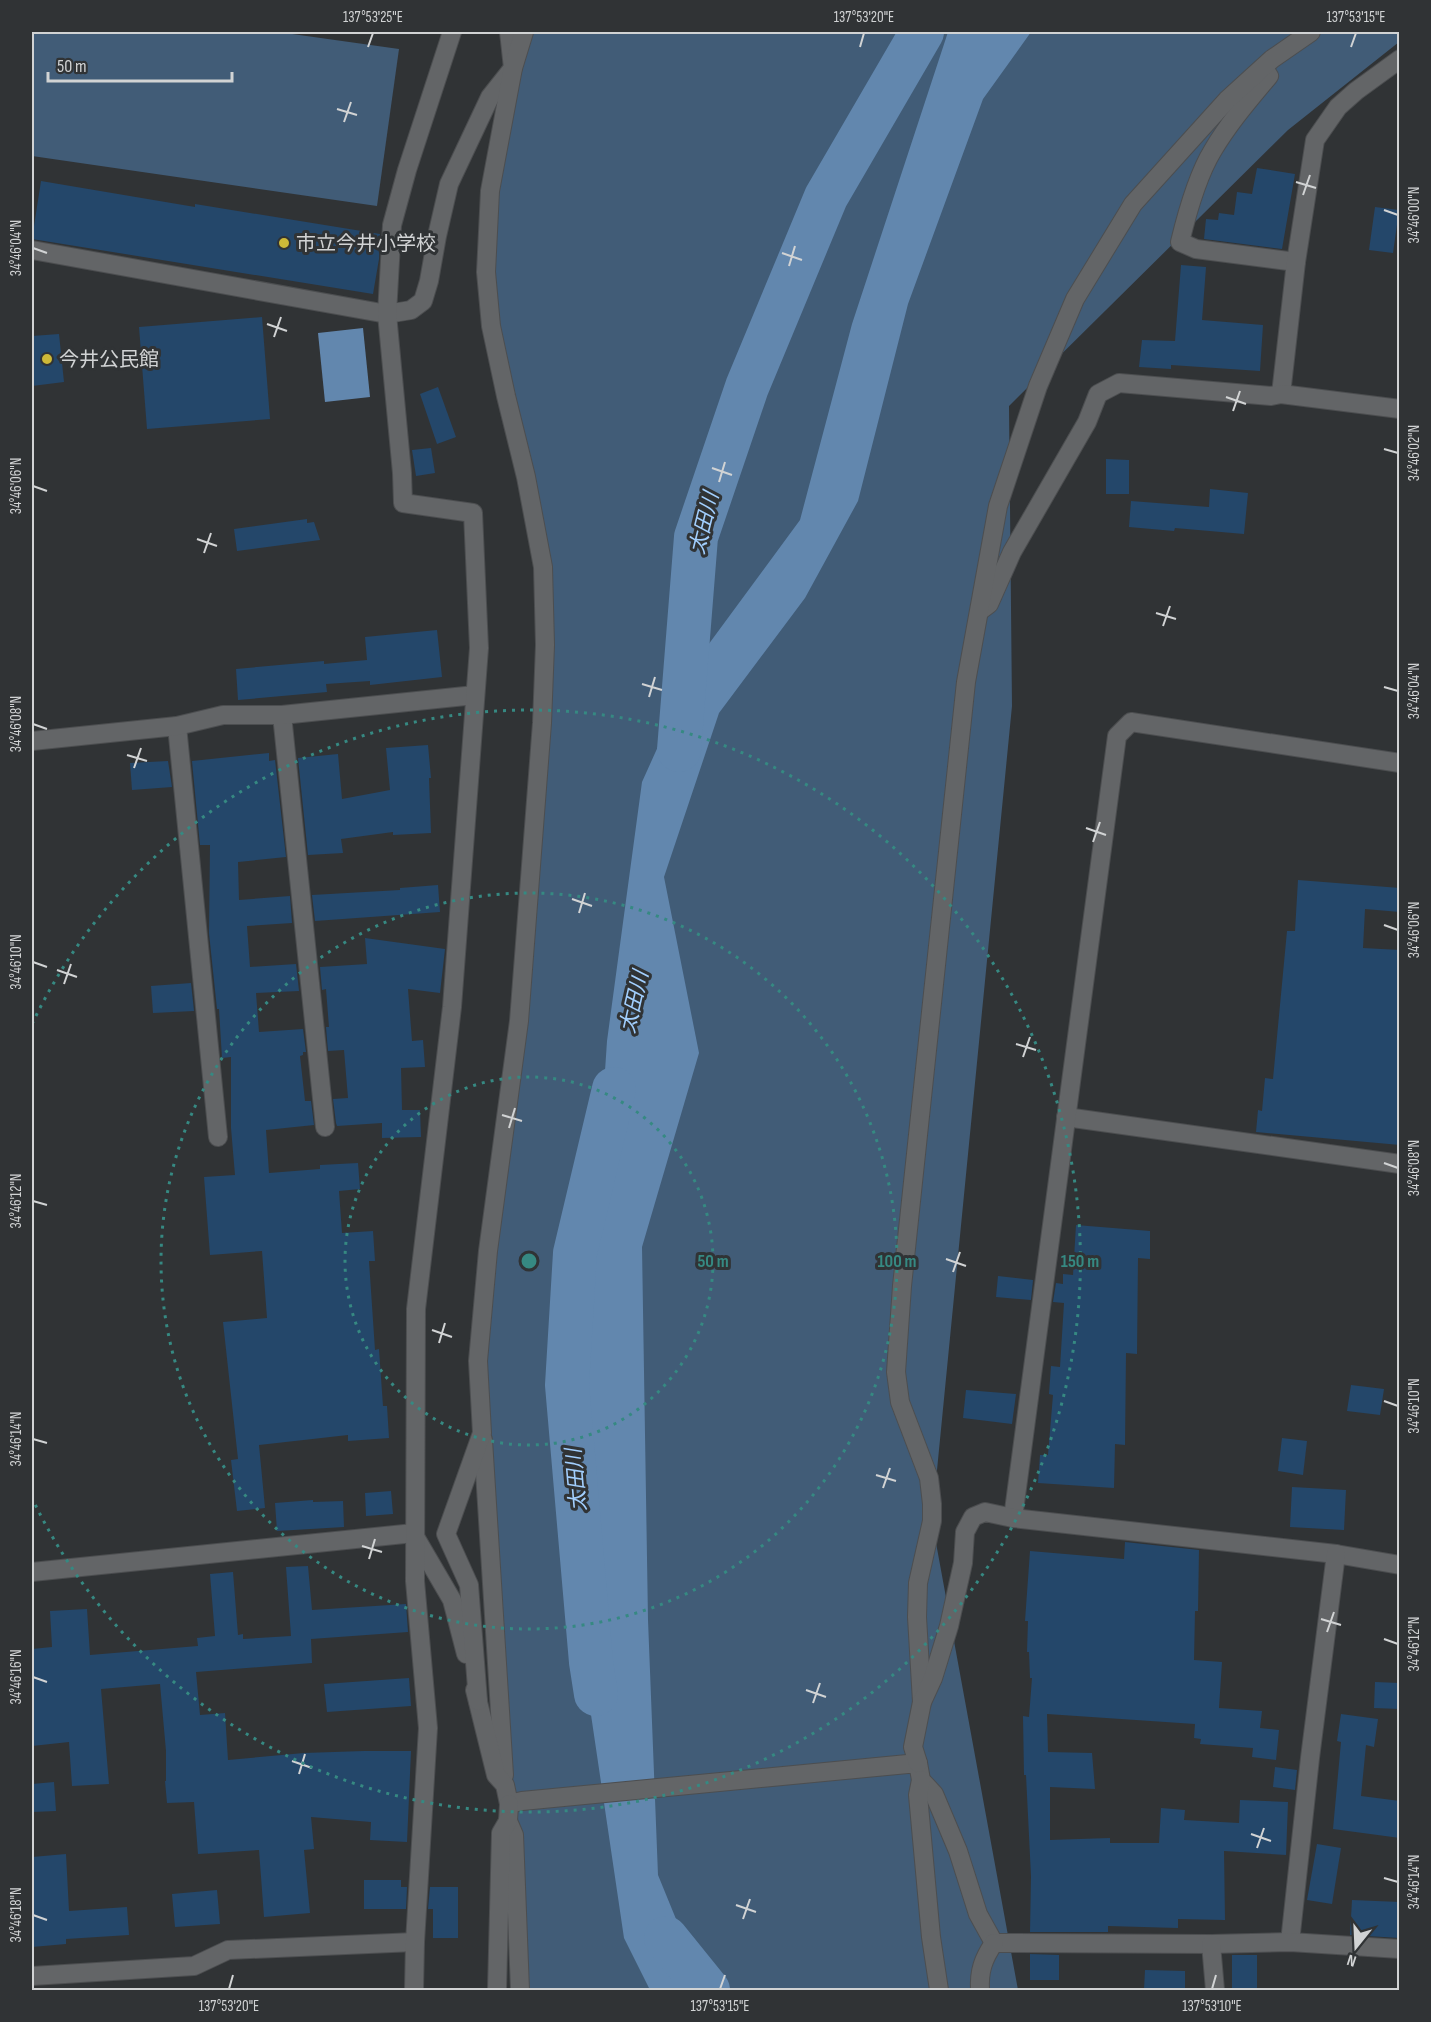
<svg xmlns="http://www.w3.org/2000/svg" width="1431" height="2022" font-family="'Sofia Sans Condensed','Noto Sans JP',sans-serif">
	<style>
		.green { fill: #415c77 }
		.water { fill: #6287ae }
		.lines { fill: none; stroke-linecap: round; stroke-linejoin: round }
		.river { stroke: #6287ae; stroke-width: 44 }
		.building { fill: #24476a }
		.minor-casing { stroke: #4c4e50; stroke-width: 20 }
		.minor { stroke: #636567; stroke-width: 18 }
		.ticks { fill: none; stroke: #d1d3d4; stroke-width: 2 }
		.ring { fill: none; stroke: #368982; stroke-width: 3; stroke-dasharray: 3 6 }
		.poi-dot { fill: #cdb938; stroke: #303335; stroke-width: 2 }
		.labels { text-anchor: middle; stroke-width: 6; stroke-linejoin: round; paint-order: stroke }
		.poi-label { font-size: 20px; fill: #d1d3d4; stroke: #303335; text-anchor: start }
		.water-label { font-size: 21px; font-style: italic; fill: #a2cffe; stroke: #303335 }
		.centre { fill: #368982; stroke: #303335; stroke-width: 3 }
		.ring-label { font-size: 18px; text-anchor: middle; font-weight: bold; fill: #368982; stroke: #303335; stroke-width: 6; stroke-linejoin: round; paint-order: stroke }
		.neatline { fill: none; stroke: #d1d3d4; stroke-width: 2 }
		.ticks-label { font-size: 15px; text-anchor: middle; fill: #d1d3d4 }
	</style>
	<rect width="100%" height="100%" fill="#303335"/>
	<!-- green -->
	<g class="green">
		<polygon points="32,32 278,32 399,49 377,206 32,156"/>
		<polygon points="515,32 1399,32 1399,42 1288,130 1009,406 1012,706 932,1521 1018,1990 512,1990 514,1835 478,1361 537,796 539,545 486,272"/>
	</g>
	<!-- water -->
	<g class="water">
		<polygon points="948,32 1031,32 983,99 908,304 858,501 805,598 719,713 664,877 699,1053 642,1247 648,1620 658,1875 705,1990 650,1990 624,1938 590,1708 585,1370 607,1041 642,782 697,660 800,520 852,324"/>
		<polygon points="363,328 370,397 325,402 318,333"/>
	</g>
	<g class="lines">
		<!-- river -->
		<g class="river">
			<polyline points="679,750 696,537 747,387 826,197 922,32"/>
			<polyline points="596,1694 591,1662 567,1385 575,1253 614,1089"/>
			<polyline points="666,1938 708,1990"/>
		</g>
	</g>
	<!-- building -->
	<g class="building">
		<polygon points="1257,168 1295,174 1282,249 1204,239 1206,219 1218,220 1219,213 1234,215 1237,192 1252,194"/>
		<polygon points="41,181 195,207 195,204 380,234 379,259 373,294 32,239"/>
		<polygon points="1375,207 1399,210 1393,253 1369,250"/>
		<polygon points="1181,265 1206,267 1202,320 1263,325 1260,371 1171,365 1171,369 1139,367 1142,340 1175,341"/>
		<polygon points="262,317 270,419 147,429 139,327"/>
		<polygon points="59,334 64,382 32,386 32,336"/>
		<polygon points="438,387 456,437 437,444 420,394"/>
		<polygon points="431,448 435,473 416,476 412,450"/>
		<polygon points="1106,459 1129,460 1129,494 1106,494"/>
		<polygon points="1210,489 1248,493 1244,534 1175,528 1174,531 1129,527 1131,501 1209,507"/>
		<polygon points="307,519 307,523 314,522 320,540 237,551 234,529"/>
		<polygon points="437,630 442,677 370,685 370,681 326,684 327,692 238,700 236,669 324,661 324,664 367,660 365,637"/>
		<polygon points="428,745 431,778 429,778 431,833 393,835 393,832 341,839 343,853 308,855 298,758 338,754 342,799 390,790 386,748"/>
		<polygon points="269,753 269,761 275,760 286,857 238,862 239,900 290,896 292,923 247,926 250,967 296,964 299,991 256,993 259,1032 303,1029 306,1052 303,1052 303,1055 300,1056 305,1101 311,1101 314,1125 266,1130 269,1173 320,1169 320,1165 358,1163 360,1189 339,1191 342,1233 373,1231 375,1261 369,1261 375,1350 379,1349 383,1406 387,1406 389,1438 348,1441 348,1435 259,1445 265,1508 237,1511 231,1460 238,1459 223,1322 267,1318 262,1251 210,1255 204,1177 235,1175 231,1128 231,1057 222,1058 219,1009 217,1009 209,933 210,845 200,845 192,761"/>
		<polygon points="168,761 172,787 132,790 130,763"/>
		<polygon points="1298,880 1400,888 1400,912 1365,909 1363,948 1400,950 1400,1145 1256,1132 1258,1110 1262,1111 1265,1078 1273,1079 1287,931 1295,931"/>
		<polygon points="438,885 440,912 315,921 312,895 400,890 400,888"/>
		<polygon points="365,938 445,949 440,993 408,989 412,1041 423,1040 425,1067 401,1068 402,1110 420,1110 421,1137 382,1138 382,1123 337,1126 336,1123 333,1099 348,1098 344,1050 328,1051 326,1027 329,1027 326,989 322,990 320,967 367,964"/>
		<polygon points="191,983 194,1011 153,1013 151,986"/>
		<polygon points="1076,1225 1150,1231 1150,1259 1138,1258 1137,1354 1126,1353 1125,1445 1115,1444 1114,1488 1038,1483 1040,1455 1048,1455 1053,1395 1049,1394 1051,1366 1060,1367 1064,1303 1053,1302 1056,1283 1063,1284 1063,1274 1073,1275"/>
		<polygon points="998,1276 1033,1280 1031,1300 996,1297"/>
		<polygon points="1351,1385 1384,1389 1380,1415 1347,1411"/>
		<polygon points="966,1390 1016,1394 1012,1424 963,1418"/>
		<polygon points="1282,1438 1307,1441 1303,1475 1278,1471"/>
		<polygon points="1292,1487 1346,1490 1344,1530 1290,1527"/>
		<polygon points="391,1491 393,1514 366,1516 365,1493"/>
		<polygon points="313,1500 313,1502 343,1501 344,1527 277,1531 275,1503"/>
		<polygon points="1125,1542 1199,1550 1198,1611 1195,1611 1194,1660 1222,1662 1219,1708 1262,1711 1260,1728 1279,1730 1276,1760 1252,1757 1253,1748 1200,1744 1201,1739 1194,1738 1195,1724 1047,1714 1048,1752 1092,1753 1095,1789 1050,1787 1050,1840 1110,1838 1110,1843 1159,1843 1161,1808 1185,1810 1184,1820 1239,1823 1240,1800 1288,1802 1286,1855 1224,1851 1225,1920 1178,1919 1178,1928 1108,1926 1108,1932 1030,1932 1031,1876 1026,1775 1024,1775 1023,1716 1029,1717 1032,1678 1030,1678 1029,1652 1027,1652 1028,1621 1025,1621 1030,1551 1124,1559"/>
		<polygon points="308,1566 312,1610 406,1604 408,1632 311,1639 312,1663 196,1672 200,1715 225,1713 228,1760 304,1753 364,1751 411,1751 407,1842 370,1840 371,1822 311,1817 314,1849 304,1850 310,1913 264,1917 259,1850 198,1854 194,1802 167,1803 165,1781 166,1781 166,1751 160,1684 101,1689 109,1784 72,1786 69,1742 32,1746 32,1649 52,1647 50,1611 87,1609 90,1655 198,1646 197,1638 215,1636 210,1574 233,1572 238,1635 243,1634 243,1639 291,1636 286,1567"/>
		<polygon points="409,1678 411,1706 327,1712 324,1684"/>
		<polygon points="1375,1682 1400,1683 1400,1709 1374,1708"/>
		<polygon points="1341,1714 1378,1719 1374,1747 1366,1745 1361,1796 1400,1801 1400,1838 1333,1829 1341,1742 1337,1741"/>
		<polygon points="1275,1767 1297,1770 1295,1790 1273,1787"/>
		<polygon points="54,1782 56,1811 32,1812 32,1784"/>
		<polygon points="1317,1844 1341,1848 1332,1904 1307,1900"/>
		<polygon points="66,1854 69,1911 127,1907 129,1935 66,1939 66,1944 32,1947 32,1857"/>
		<polygon points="364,1880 401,1880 401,1887 407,1887 406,1909 364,1909"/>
		<polygon points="430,1887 458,1887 458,1938 433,1938 433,1909 428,1909"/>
		<polygon points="217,1890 220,1924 175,1927 172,1894"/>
		<polygon points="1352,1900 1400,1902 1400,1938 1350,1935"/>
		<polygon points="1030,1954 1059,1955 1059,1980 1030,1980"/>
		<rect x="1232" y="1955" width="25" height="35"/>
		<polygon points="1145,1970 1185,1971 1185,1990 1144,1990"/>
	</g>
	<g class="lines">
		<defs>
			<g id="minor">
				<path d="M1267,73L1269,76C1249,100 1229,123 1213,150C1197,176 1187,213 1180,242L1196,249L1296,262"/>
				<polyline points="32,250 387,314 411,310 423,301 429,281 437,236 449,184 490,97 513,68 509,32"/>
				<polyline points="1281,394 1296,262 1315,140 1338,107 1356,91 1400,59"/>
				<polyline points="981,610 989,604 1012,552 1087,422 1098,394 1119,383 1271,396 1281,394 1400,409"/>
				<polyline points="282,715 325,1127"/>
				<polyline points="177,726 218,1137"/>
				<polyline points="32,741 177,726 223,715 282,715 475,695"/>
				<polyline points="1066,1117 1400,1164"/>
				<polyline points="483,1440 504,1775"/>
				<polyline points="1013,1518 1117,736 1131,722 1400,763"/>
				<polyline points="414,1535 452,1600 466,1654"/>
				<polyline points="32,1572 414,1533"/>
				<polyline points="475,1690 496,1775 505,1785 509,1804 522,1801 918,1763 921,1780 934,1794 958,1851 978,1914 994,1943"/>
				<polyline points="478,1701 469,1585 446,1534 482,1433 478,1361 488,1251 519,1021 542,723 545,645 543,567 526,477 506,396 491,326 486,272 490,191 513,68 524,32"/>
				<polyline points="922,1702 917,1617 918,1583 932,1521 932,1504 929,1478 900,1402 896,1372 902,1286 966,682 998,506 1038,386 1075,299 1133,204 1227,100 1272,59 1311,32"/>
				<polyline points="918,1763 913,1747 922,1702 933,1678 949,1626 963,1563 965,1532 973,1517 985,1512 1013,1518 1336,1554 1400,1565"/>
				<polyline points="921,1780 918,1795 931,1937 939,1990"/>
				<polyline points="509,1804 508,1821 514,1835 520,1990"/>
				<polyline points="1290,1942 1310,1758 1336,1554"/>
				<polyline points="994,1943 1211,1944 1290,1942 1400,1949"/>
				<polyline points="1211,1944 1215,1990"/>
				<polyline points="32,1976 194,1966 228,1950 415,1942"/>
				<polyline points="414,1990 415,1942 428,1728 415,1581 416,1309 452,1007 479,648 473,513 403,503 402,473 387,314 392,225 407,170 452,32"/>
				<polyline points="497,1990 501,1833 508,1821"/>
				<path d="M980,1990C979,1971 983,1959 994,1943"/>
			</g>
		</defs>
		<!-- minor casing -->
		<use href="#minor" class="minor-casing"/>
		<!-- minor -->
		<use href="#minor" class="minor"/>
	</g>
	<!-- ticks -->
	<path class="ticks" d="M368,47L373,33M860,47L864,33M1351,47L1356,33M337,109L357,115M344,122L351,102M1296,182L1316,188M1303,195L1310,175M1384,210L1398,215M33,248L47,253M782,253L802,260M789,266L795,246M267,324L287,331M274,337L281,317M1226,397L1246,404M1233,411L1240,391M1384,449L1398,453M712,468L732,475M719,482L725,462M33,486L47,491M197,539L217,546M204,553L211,533M1156,613L1176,619M1163,626L1170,606M642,684L662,690M1384,687L1398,691M649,697L655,677M33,724L47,729M127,755L147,761M134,768L141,748M1086,828L1106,835M1093,842L1100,822M572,899L592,906M579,913L585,893M1384,925L1398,930M33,962L47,967M57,970L77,977M64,984L71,964M1016,1044L1036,1050M1023,1057L1030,1037M502,1115L522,1121M509,1128L515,1108M1384,1163L1398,1168M33,1201L47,1205M946,1259L966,1266M953,1272L960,1252M432,1330L452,1337M439,1343L445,1323M1384,1401L1398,1406M33,1439L47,1443M876,1475L896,1481M883,1488L890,1468M362,1546L382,1552M369,1559L375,1539M1321,1619L1341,1625M1327,1632L1334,1612M1384,1639L1398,1644M33,1677L47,1682M806,1690L826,1697M813,1703L820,1683M292,1761L312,1768M299,1774L305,1754M1251,1834L1271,1841M1257,1848L1264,1828M1384,1878L1398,1882M736,1905L756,1912M33,1915L47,1920M743,1919L750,1899M229,1989L233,1975M720,1989L725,1975M1212,1989L1216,1975"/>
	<!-- distance rings -->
	<g class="ring">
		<circle cx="529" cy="1261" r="184"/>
		<circle cx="529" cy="1261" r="368"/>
		<path d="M32 1024A551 551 0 1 1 32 1498"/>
	</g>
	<!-- markers -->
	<g class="poi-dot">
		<circle cx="284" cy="243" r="6"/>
		<circle cx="47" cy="359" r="6"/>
	</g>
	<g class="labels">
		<!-- poi labels -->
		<g class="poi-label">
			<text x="296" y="250">市立今井小学校</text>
			<text x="59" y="366">今井公民館</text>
		</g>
		<!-- water labels -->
		<g class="water-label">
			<text transform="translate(704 523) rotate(-76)" y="7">太田川</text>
			<text transform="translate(634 1002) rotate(-77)" y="7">太田川</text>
			<text transform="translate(576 1480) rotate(-95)" y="7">太田川</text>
		</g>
	</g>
	<circle cx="529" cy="1261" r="9" class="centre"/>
	<g class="ring-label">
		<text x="713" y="1267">50 m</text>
		<text x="897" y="1267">100 m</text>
		<text x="1080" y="1267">150 m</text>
	</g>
	<!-- border -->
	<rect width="1431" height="2022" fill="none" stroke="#303335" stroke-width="66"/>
	<!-- north arrow -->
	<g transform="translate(1356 1947) rotate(198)" stroke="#303335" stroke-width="4.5" paint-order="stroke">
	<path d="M0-4.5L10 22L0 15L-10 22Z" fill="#d1d3d4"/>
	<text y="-9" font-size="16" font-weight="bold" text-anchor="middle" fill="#d1d3d4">N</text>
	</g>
	<!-- scale -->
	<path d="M48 72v9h184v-9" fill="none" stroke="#d1d3d4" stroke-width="3"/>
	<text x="57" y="72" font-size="18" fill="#d1d3d4" stroke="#303335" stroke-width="4.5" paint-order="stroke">50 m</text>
	<rect x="33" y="33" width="1365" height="1956" class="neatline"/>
	<g class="ticks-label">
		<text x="373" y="22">137°53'25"E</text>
		<text x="864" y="22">137°53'20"E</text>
		<text x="1356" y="22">137°53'15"E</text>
		<text transform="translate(1414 215) rotate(-90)" y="5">34°46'00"N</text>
		<text transform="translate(16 248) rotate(-90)" y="5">34°46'04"N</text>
		<text transform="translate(1414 453) rotate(-90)" y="5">34°46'02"N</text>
		<text transform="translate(16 486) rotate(-90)" y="5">34°46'06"N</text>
		<text transform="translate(1414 691) rotate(-90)" y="5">34°46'04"N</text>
		<text transform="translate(16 724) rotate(-90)" y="5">34°46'08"N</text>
		<text transform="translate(1414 930) rotate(-90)" y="5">34°46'06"N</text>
		<text transform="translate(16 962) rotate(-90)" y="5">34°46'10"N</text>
		<text transform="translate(1414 1168) rotate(-90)" y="5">34°46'08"N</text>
		<text transform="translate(16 1201) rotate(-90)" y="5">34°46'12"N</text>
		<text transform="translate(1414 1406) rotate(-90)" y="5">34°46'10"N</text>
		<text transform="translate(16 1439) rotate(-90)" y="5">34°46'14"N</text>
		<text transform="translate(1414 1644) rotate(-90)" y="5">34°46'12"N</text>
		<text transform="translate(16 1677) rotate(-90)" y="5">34°46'16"N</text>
		<text transform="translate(1414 1882) rotate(-90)" y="5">34°46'14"N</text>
		<text transform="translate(16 1915) rotate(-90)" y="5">34°46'18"N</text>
		<text x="229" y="2011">137°53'20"E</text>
		<text x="720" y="2011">137°53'15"E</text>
		<text x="1212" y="2011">137°53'10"E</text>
	</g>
</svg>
